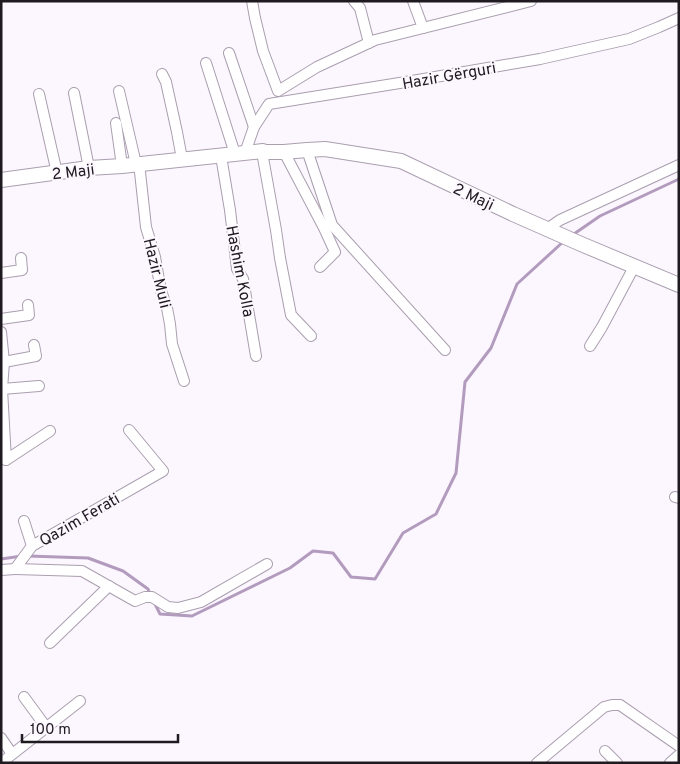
<svg xmlns="http://www.w3.org/2000/svg" width="680" height="764" font-family="Overpass,sans-serif">
	<style>
		.lines { fill: none; stroke-linecap: round; stroke-linejoin: round }
		.stream { stroke: #b39bbe; stroke-width: 3 }
		.minor-casing { stroke: #aa9eaf; stroke-width: 12 }
		.tertiary-casing { stroke: #aa9eaf; stroke-width: 16 }
		.minor { stroke: #fff; stroke-width: 10 }
		.tertiary { stroke: #fff; stroke-width: 14 }
		.labels { text-anchor: middle; stroke-width: 4; stroke-linejoin: round; paint-order: stroke }
		.street-label { font-size: 16px; fill: #1e1a20; stroke: #fcf7ff }
	</style>
	<rect width="100%" height="100%" fill="#fcf7ff"/>
	<g class="lines">
		<!-- stream -->
		<g class="stream">
			<polyline points="571,236 600,216 679,179"/>
			<polyline points="28,556 88,558 123,571 148,589 150,594"/>
			<polyline points="1,559 22,556"/>
			<polyline points="154,602 160,614 192,616 290,568 313,551 333,553 351,577 375,579 403,533 436,514 456,473 465,382 491,348 517,284 564,241"/>
		</g>
		<defs>
			<g id="minor">
				<polyline points="252,1 255,18 263,51 278,91 317,67 375,40 531,1"/>
				<polyline points="354,1 360,8 369,43"/>
				<polyline points="413,1 423,28"/>
				<polyline points="229,53 254,127"/>
				<polyline points="206,63 235,154"/>
				<polyline points="162,74 166,82 177,132 182,159"/>
				<polyline points="119,91 136,164"/>
				<polyline points="74,93 89,168"/>
				<polyline points="39,94 57,173"/>
				<polyline points="116,123 122,166"/>
				<polyline points="307,150 332,225 445,350"/>
				<polyline points="262,152 276,230 280,258 291,315 311,336"/>
				<polyline points="284,152 324,228 335,252 320,267"/>
				<polyline points="245,153 254,127 269,104 412,81 540,59 629,39 659,27 679,18"/>
				<polyline points="221,156 230,210 237,269 243,279 256,356"/>
				<polyline points="139,163 146,227 155,257 161,291 167,308 170,324 172,344 184,381"/>
				<polyline points="547,229 560,220 679,165"/>
				<polyline points="1,273 22,270 21,258"/>
				<polyline points="1,319 29,315 28,305"/>
				<polyline points="1,332 4,362 2,389 6,460"/>
				<polyline points="590,346 602,327 634,267"/>
				<polyline points="4,362 36,356 34,345"/>
				<polyline points="2,389 39,386"/>
				<polyline points="6,460 50,431"/>
				<polyline points="675,497 679,498"/>
				<polyline points="24,521 32,546"/>
				<polyline points="15,569 82,571 135,601 145,597 152,597 168,607 178,608 201,602 267,564"/>
				<polyline points="1,570 15,569 32,546 163,471 129,430"/>
				<polyline points="50,643 109,586"/>
				<polyline points="24,697 46,727"/>
				<polyline points="1,738 12,754"/>
				<polyline points="605,751 617,763"/>
				<polyline points="1,763 80,701"/>
				<polyline points="537,763 604,707 612,705 620,705 679,746"/>
				<polyline points="670,763 679,755"/>
			</g>
			<polyline id="tertiary" points="1,180 89,168 122,166 263,151 262,152 284,152 307,150 325,149 401,161 513,214 581,244 679,285"/>
		</defs>
		<!-- minor casing -->
		<use href="#minor" class="minor-casing"/>
		<!-- tertiary casing -->
		<use href="#tertiary" class="tertiary-casing"/>
		<!-- minor -->
		<use href="#minor" class="minor"/>
		<!-- tertiary -->
		<use href="#tertiary" class="tertiary"/>
	</g>
	<g class="labels">
		<!-- street labels -->
		<g class="street-label">
			<text transform="translate(449 75) rotate(-10)" y="6">Hazir Gërguri</text>
			<text transform="translate(73 171) rotate(-7)" y="6">2 Maji</text>
			<text transform="translate(474 196) rotate(25)" y="6">2 Maji</text>
			<text transform="translate(241 271) rotate(79)" y="6">Hashim Kolla</text>
			<text transform="translate(158 273) rotate(76)" y="6">Hazir Muli</text>
			<text transform="translate(79 519) rotate(-30)" y="6">Qazim Ferati</text>
		</g>
	</g>
	<!-- border -->
	<rect width="680" height="764" fill="none" stroke="#1e1a20" stroke-width="5"/>
	<!-- scale -->
	<path d="M22 734v8h156v-8" fill="none" stroke="#1e1a20" stroke-width="2.5"/>
	<text x="30" y="734" font-size="15" fill="#1e1a20" stroke="#fcf7ff" stroke-width="4" paint-order="stroke">100 m</text>
</svg>
